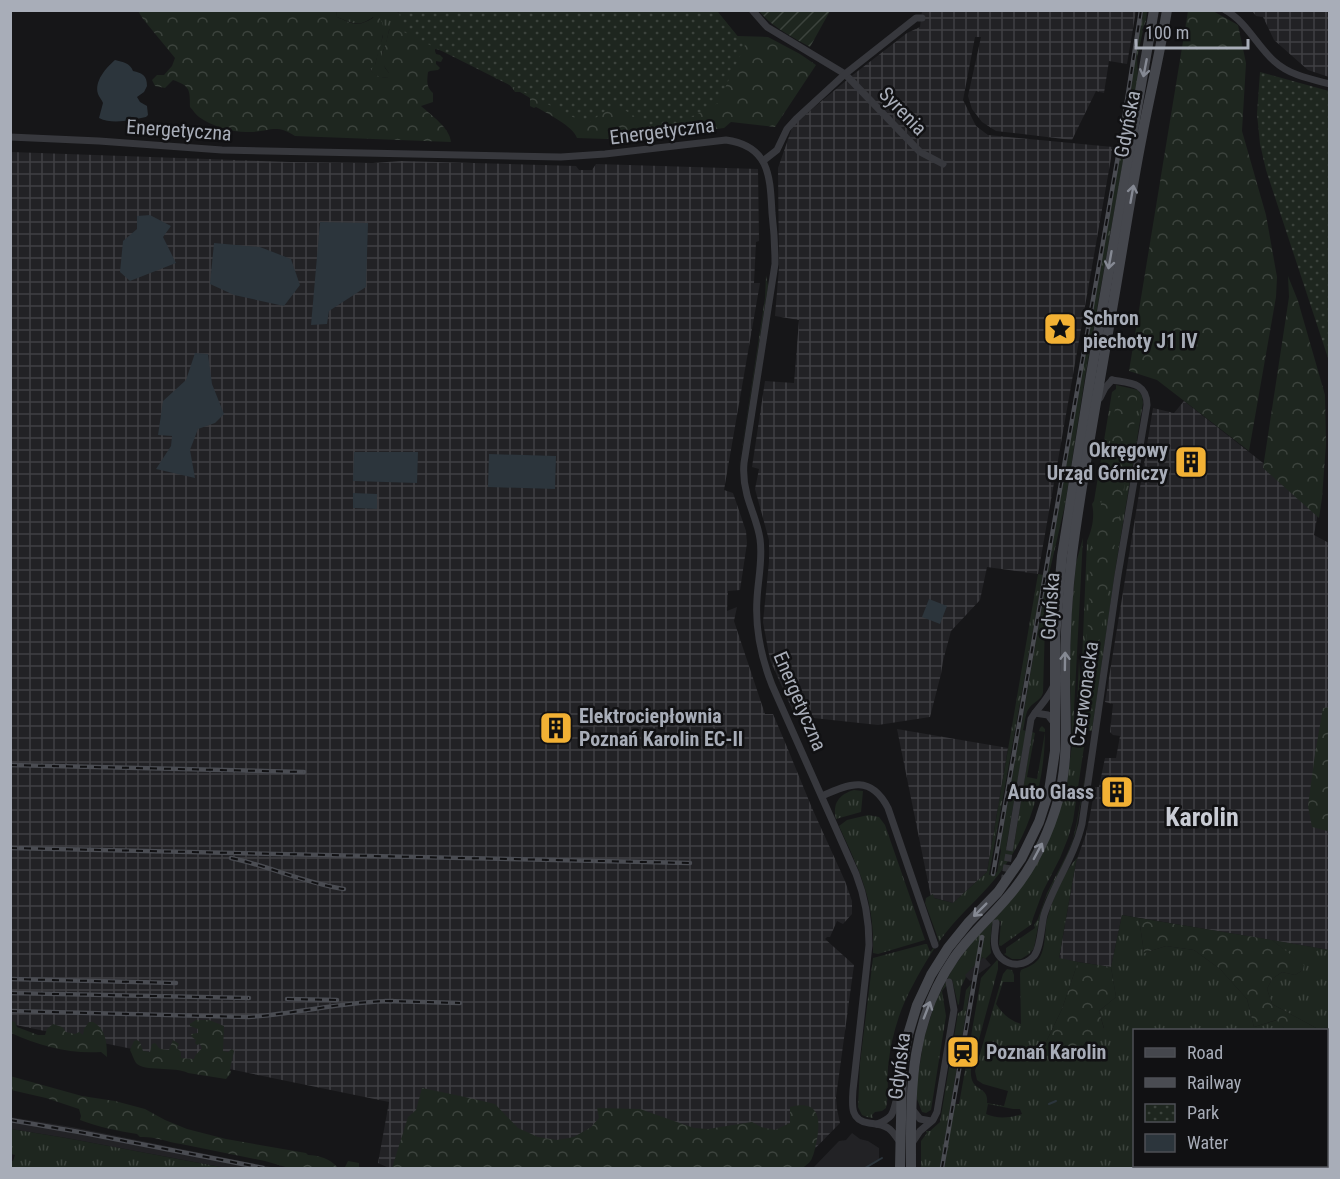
<svg xmlns="http://www.w3.org/2000/svg" width="1340" height="1179" font-family="'Roboto Condensed',sans-serif">
	<style>
		.built { fill: #222225 }
		.industrial { fill: url(#industrial-grid) }
		.grass { fill: url(#grass-tufts); fill-rule: evenodd }
		.forest { fill: url(#forest-crowns) }
		.park { fill: url(#park-dots) }
		.garden { fill: url(#garden-furrows) }
		.water { fill: #2c353c }
		.lines { fill: none; stroke-linecap: round; stroke-linejoin: round }
		.stream { stroke: #2c353c; stroke-width: 2 }
		.street-tunnel { stroke: #333438; stroke-width: 7; stroke-dasharray: 7 3.5; stroke-linecap: butt }
		.street { stroke: #37383d; stroke-width: 7 }
		.secondary { stroke: #45474d; stroke-width: 10 }
		.rail-casing { stroke: #4a4c52; stroke-width: 4.5 }
		.rail { stroke: #111113; stroke-width: 2; stroke-dasharray: 7; stroke-linecap: butt }
		.oneway { stroke: #858993 }
		.labels { text-anchor: middle; stroke-width: 5; stroke-linejoin: round; paint-order: stroke }
		.street-label { font-size: 20px; fill: #a8adb8; stroke: #111113 }
		.poi-label { font-size: 20px; font-weight: bold; fill: #a8adb8; stroke: #111113; text-anchor: start }
		.district-label { font-size: 26px; font-weight: bold; fill: #c9ccd4; stroke: #111113 }
	</style>
	<defs>
		<pattern id="industrial-grid" width="8" height="8" patternUnits="userSpaceOnUse" patternTransform="scale(1.5)"><rect width="8" height="8" fill="#222225"/><path d="M0 4h8M4 0v8" fill="none" stroke="#3f3f43"/></pattern>
		<pattern id="grass-tufts" width="24" height="20" patternUnits="userSpaceOnUse" patternTransform="scale(1.5)"><rect width="24" height="20" fill="#1e261f"/><path d="M3 7l-1-3M5 7V3M7 7l1-3M15 17l-1-3M17 17v-4M19 17l1-3" fill="none" stroke="#3c433d"/></pattern>
		<pattern id="forest-crowns" width="20" height="18" patternUnits="userSpaceOnUse" patternTransform="scale(1.5)"><rect width="20" height="18" fill="#1e261f"/><path d="M2 6a3 3 0 1 1 6 0M12 15a3 3 0 1 1 6 0" fill="none" stroke="#3c433d"/></pattern>
		<pattern id="park-dots" width="8" height="8" patternUnits="userSpaceOnUse" patternTransform="scale(1.5)"><rect width="8" height="8" fill="#1e261f"/><path d="M2 2h.1M6 6h.1" fill="none" stroke="#3c433d" stroke-width="1.8" stroke-linecap="round"/></pattern>
		<pattern id="garden-furrows" width="10" height="10" patternUnits="userSpaceOnUse" patternTransform="scale(1.5)"><rect width="10" height="10" fill="#1e261f"/><path d="M-1 1l2-2M0 10L10 0M9 11l2-2" fill="none" stroke="#3c433d"/></pattern>
	</defs>
	<rect width="100%" height="100%" fill="#161618"/>
	<!-- built -->
	<g class="built">
		<polygon points="977,957 980,958 980,960 984,957 991,965 977,975 975,984 973,984 973,980 970,981 964,975 976,964"/>
		<polygon points="10,1117 72,1127 276,1168 226,1168 66,1138 11,1129"/>
		<polygon points="852,1133 860,1139 868,1141 879,1148 879,1161 867,1168 813,1168 839,1141 846,1140"/>
	</g>
	<!-- industrial -->
	<g class="industrial">
		<polygon points="925,10 947,10 959,12 959,10 1136,11 1127,64 1109,61 1104,93 1096,91 1072,140 996,131 982,122 972,109 968,96 981,37 975,37 963,100 976,126 988,135 1113,147 1038,574 987,567 980,600 951,631 943,661 941,674 930,717 878,725 795,716 770,660 763,622 769,562 769,540 755,489 759,469 752,467 765,381 794,383 799,320 775,316 779,267 778,168 793,125 854,74 907,33 920,27 922,11"/>
		<polygon points="1252,11 1329,11 1329,77 1308,70 1274,40 1263,17 1256,16"/>
		<polygon points="11,152 291,162 373,163 401,161 576,166 579,170 592,170 596,164 758,169 759,241 756,242 754,283 760,283 724,490 733,493 746,531 747,543 740,590 728,591 727,611 737,607 734,621 765,714 773,714 787,747 812,808 845,881 852,901 852,914 843,924 837,921 830,937 827,937 825,939 854,965 836,1097 837,1109 840,1123 796,1168 389,1168 378,1163 389,1102 11,1024"/>
		<polygon points="1184,401 1319,507 1314,535 1329,543 1329,950 1122,915 1111,967 1059,959 1076,862 1086,834 1090,815 1095,787 1099,787 1105,758 1116,758 1120,736 1113,735 1110,732 1113,704 1105,702 1153,408 1174,413"/>
		<polygon points="897,729 1008,748 987,872 953,903 931,897"/>
	</g>
	<!-- grass -->
	<g class="grass">
		<path d="M336,11H396L400,14V17L389,30L386,44L382,53L385,68L389,73V78L380,77L373,74L370,68L375,65L379,48L383,36L373,17C357,28 353,23 337,17Z"/>
		<path d="M1143,11H1147L1146,21L1142,30L1143,31L1137,58L1138,77L1086,371L1065,505L1049,574L1047,589H1046L1043,693C1040,701 1035,701 1030,707C1025,712 1025,723 1023,730L1026,731L1006,848L1014,845L1032,732L1035,733L1027,777L1037,779L1045,732L1039,731L1040,728L1042,726L1045,729C1045,781 1031,833 999,874C985,892 968,907 953,924C937,942 924,964 913,985C899,1010 891,1038 888,1067C887,1081 889,1095 886,1108L882,1111L875,1112L872,1115L873,1118L867,1117L862,1115L858,1107L860,1063L873,958L925,944H927L930,952L939,941L925,903L926,898L933,894L934,898L953,903L987,872L1038,574L1043,575L989,875L997,872L1001,851L1000,847L1035,647Z"/>
		<polygon points="766,275 768,286 738,474 765,298"/>
		<path d="M1116,385L1138,390L1142,396L1143,403L1116,565L1092,731L1081,730L1084,708L1082,661L1087,541C1092,530 1095,516 1092,504L1094,501L1112,392L1116,389Z"/>
		<polygon points="1083,538 1074,710 1074,741 1073,747 1084,747 1073,821 1068,838 1060,858 1043,891 1032,921 1032,924 1001,946 999,945 1001,921 992,924 990,943 991,953 985,959 983,957 980,961 983,937 980,938 976,964 965,975 966,977 961,987 959,1004 958,1005 952,979 942,991 946,1016 931,1110 926,1113 922,1112 917,1099 917,1083 924,1038 935,1003 953,968 972,942 1001,912 1066,787 1072,745 1070,672 1071,619 1076,563"/>
		<polygon points="1079,661 1082,708 1079,730 1076,728"/>
		<polygon points="1090,748 1076,831 1068,854 1045,900 1040,916 1034,948 1029,954 1021,959 1012,959 1004,954 1006,953 1006,948 1035,928 1034,925 1038,919 1047,893 1067,854 1073,839 1077,821"/>
		<path d="M854,790L863,791L861,812L836,819C832,804 839,794 854,790Z"/>
		<path d="M868,815L879,817L885,825L925,940L878,954L873,953C875,901 860,872 839,826L847,820Z"/>
		<path d="M1078,857L1076,862L1059,958L1078,962L1062,1009L1046,1042L1084,1047L1087,1040L1104,1028L1099,1011L1116,997L1111,967L1122,915L1139,918L1144,953L1166,946L1194,950L1220,969L1247,999L1254,1027L1277,1020L1286,1030H1134V1166H1326V1043H1329V1168H944L954,1108L955,1104H959L968,1054L970,1053L971,1048H969L981,978L997,960L998,961V969L971,1069C969,1094 989,1084 987,1103L1004,1106L1008,1091L983,1084L977,1080L975,1071L1003,974L1007,969L1012,970L1014,975V982H1003L996,1004C1003,1014 1009,1020 1021,1024L1020,973L1021,970C1028,967 1036,964 1040,957C1045,948 1045,934 1046,924C1050,905 1064,870 1078,857ZM988,1104L1013,1109H1020L1022,1114C1009,1118 997,1119 986,1114Z"/>
		<polygon points="1272,940 1329,950 1329,1027 1318,1029 1272,1004 1267,989 1272,979 1282,972 1295,975 1303,970 1303,965"/>
		<polygon points="971,984 940,1168 921,1168 921,1141 927,1133 926,1131 930,1131 940,1122 958,1013 963,1010 966,990"/>
		<polygon points="11,1129 66,1138 226,1168 11,1168 10,1161 13,1161 15,1155 11,1154"/>
	</g>
	<!-- forest -->
	<g class="forest">
		<path d="M396,10L717,11L737,36L768,37L800,54L816,65L775,127L731,122L724,128L687,133L606,139L577,138C573,126 548,114 536,107L534,108L530,106V98L520,92H515C511,85 504,79 496,79L495,76L443,51L435,49V51L436,54L440,55L443,58L441,62L436,61V64L440,68L438,70L430,71L428,72C427,81 426,87 433,93V102L421,106C431,115 450,128 451,142L295,136C276,123 269,132 249,132C235,133 211,126 199,117C196,115 193,110 190,107C190,89 190,86 173,80L165,88L155,86L152,80L157,75H164L172,66L175,58L143,19L138,11H336L337,17C347,21 355,27 365,22C371,20 372,17 379,17C380,19 383,23 383,26C385,35 377,55 375,66L370,69C374,76 380,77 388,78L389,73C386,69 383,65 382,60C381,55 383,51 385,46C389,35 388,23 400,16V14Z"/>
		<polygon points="1188,11 1213,11 1238,25 1246,63 1242,131 1266,215 1277,277 1276,297 1249,451 1157,380 1129,371"/>
		<polygon points="1288,276 1298,301 1325,395 1326,444 1322,498 1319,518 1263,468 1289,297"/>
		<polygon points="1126,392 1134,393 1137,397 1137,407 1099,643 1094,673 1095,682 1094,708 1093,713 1090,715 1087,714 1086,708 1089,687 1088,681 1084,669 1089,611 1090,556 1100,511 1116,402 1120,396"/>
		<polygon points="1329,707 1330,830 1327,831 1312,827 1308,806 1315,754 1323,708"/>
		<polygon points="1139,918 1272,940 1304,965 1303,970 1295,975 1282,972 1272,979 1267,989 1272,1004 1318,1029 1329,1027 1329,1043 1327,1043 1326,1030 1286,1030 1276,1020 1254,1027 1247,999 1220,969 1194,950 1166,946 1144,953"/>
		<polygon points="1078,962 1111,967 1116,997 1099,1011 1104,1029 1101,1036 1095,1041 1087,1040 1074,1059 1052,1054 1046,1042 1062,1009"/>
		<path d="M196,1020H209L224,1026L223,1051L228,1052L232,1049L234,1051L230,1069L231,1073L226,1079L188,1073C175,1066 144,1072 136,1063C134,1060 132,1054 130,1050L134,1041L137,1040L140,1042L143,1051L150,1052L152,1044L155,1043L160,1049L169,1050L173,1040L179,1044L177,1048L181,1052V1058L194,1059C195,1054 199,1052 202,1048L200,1044L197,1045L195,1043L196,1040L192,1037L191,1034L198,1033V1029L190,1026V1024Z"/>
		<path d="M11,1021L15,1022L17,1027L38,1035H45L47,1029L53,1024L62,1027L66,1032L75,1034L79,1032L83,1035L84,1029L89,1022H93C106,1029 107,1043 107,1057L101,1052C69,1054 40,1046 11,1033Z"/>
		<path d="M10,1076L82,1096L115,1101L145,1109L165,1120L187,1129L226,1139L306,1153L308,1155C318,1155 331,1159 337,1167H345L348,1161L359,1163V1168H289L265,1161L181,1144C167,1142 154,1136 140,1137L137,1134C117,1131 99,1127 80,1120L81,1116L79,1109L46,1098L11,1090Z"/>
		<path d="M422,1088L465,1097L495,1104L518,1128L538,1137L557,1140L574,1137L591,1127L599,1118L597,1108L640,1109L694,1128L708,1129L752,1122L761,1127L775,1130L790,1123V1107C821,1099 821,1121 816,1144C815,1148 814,1154 812,1158C811,1162 806,1165 803,1168H392L408,1117L416,1110Z"/>
	</g>
	<!-- park -->
	<g class="park">
		<polygon points="399,11 717,11 745,45 718,103 661,133 615,104 587,124 402,31"/>
		<polygon points="1260,72 1329,91 1329,361 1266,170 1260,144 1257,114"/>
	</g>
	<!-- garden -->
	<path class="garden" d="M759,11H830L810,47C792,37 772,27 759,11Z"/>
	<!-- water -->
	<g class="water">
		<path d="M115,60C123,62 130,63 133,71C142,73 147,75 147,86L144,92L137,97L140,102L147,106L148,115L146,117C131,120 113,125 99,118L103,103C102,100 99,97 98,94C94,81 106,68 115,60Z"/>
		<polygon points="150,215 171,226 163,237 176,263 130,281 120,272 123,241 137,229 137,216"/>
		<polygon points="320,222 368,223 366,287 329,311 327,324 311,325"/>
		<polygon points="214,243 260,247 291,259 300,285 284,306 234,295 210,284"/>
		<polygon points="195,353 208,354 212,384 224,414 215,423 198,429 190,450 195,478 156,469 171,446 172,436 158,435 163,401 186,380"/>
		<polygon points="354,452 418,452 417,483 353,481"/>
		<polygon points="489,454 556,456 555,489 488,487"/>
		<polygon points="353,493 377,494 377,509 353,508"/>
		<polygon points="929,599 947,606 940,624 922,617"/>
	</g>
	<g class="lines">
		<!-- stream -->
		<g class="stream">
			<polyline points="1049,1104 1056,1101"/>
			<polyline points="865,1168 882,1158"/>
		</g>
		<!-- street-tunnel -->
		<polyline class="street-tunnel" points="1004,882 1010,847"/>
		<!-- street -->
		<g class="street">
			<polyline points="752,10 767,27 845,74 920,152 943,164"/>
			<path d="M1225,10C1246,21 1257,46 1274,61C1289,75 1310,79 1330,84"/>
			<path d="M10,137L99,141L222,150L561,157L605,154L726,140C770,146 770,177 772,213C774,230 775,247 775,264L744,463C743,474 744,484 747,495C751,510 758,524 760,539C763,559 758,579 757,599C755,629 761,657 772,685L856,874C865,897 869,920 869,945L853,1090C852,1105 850,1121 869,1123C876,1124 882,1124 888,1128C893,1131 896,1137 900,1142"/>
			<polyline points="763,161 777,150 787,129 796,119 845,74 916,18 922,18"/>
			<polyline points="1100,398 1105,388 1112,380"/>
			<polyline points="1035,713 1048,715 1055,724"/>
			<path d="M822,796C850,783 871,775 888,808L935,945"/>
			<path d="M1010,847L1031,719C1038,707 1046,702 1053,687"/>
			<path d="M996,923C995,935 991,948 1001,958C1011,967 1025,966 1034,956C1041,947 1041,927 1044,915C1054,883 1074,858 1082,824L1118,575L1147,405C1147,382 1129,383 1112,380"/>
			<polyline points="912,1109 920,1119 931,1121"/>
			<path d="M877,1124C896,1116 892,1113 898,1094"/>
			<polyline points="912,1143 920,1131 933,1120 937,1112 954,1010 949,982"/>
		</g>
		<!-- secondary -->
		<g class="secondary">
			<polyline points="900,1168 902,1072 907,1038 917,1005 931,975 948,948 969,922 998,892 1021,859 1039,822 1049,791 1055,751 1055,637 1062,556 1091,375 1154,10"/>
			<path d="M911,1168C911,1092 908,1025 954,958C969,936 989,919 1006,899C1031,871 1049,834 1059,797C1069,757 1065,718 1065,677C1065,636 1067,595 1072,555C1082,477 1097,399 1110,321C1121,260 1130,197 1142,136C1150,94 1160,53 1167,10"/>
		</g>
		<defs>
			<g id="rail">
				<polyline points="10,765 304,772"/>
				<polyline points="10,848 690,863"/>
				<path d="M231,858C269,866 304,883 344,889"/>
				<polyline points="993,874 1121,139 1141,10"/>
				<polyline points="10,979 176,983"/>
				<polyline points="10,993 249,998"/>
				<polyline points="287,999 337,1000"/>
				<polyline points="385,1001 460,1003"/>
				<path d="M10,1011L248,1017C297,1014 345,1001 393,1001"/>
				<polyline points="10,1120 79,1132 263,1168"/>
				<polyline points="942,1168 982,937"/>
			</g>
		</defs>
		<!-- rail casing -->
		<use href="#rail" class="rail-casing"/>
		<!-- rail -->
		<use href="#rail" class="rail"/>
	</g>
	<!-- one-way arrows -->
	<defs><path id="oneway-shaft" d="M-6 0H5M1.5-3L5.5 0L1.5 3" fill="none" stroke-width="1.6" stroke-linecap="round" stroke-linejoin="round" transform="scale(1.5)"/></defs>
	<g class="oneway">
		<use href="#oneway-shaft" transform="translate(1145 68) rotate(101)"/>
		<use href="#oneway-shaft" transform="translate(1132 194) rotate(-80)"/>
		<use href="#oneway-shaft" transform="translate(1110 260) rotate(100)"/>
		<use href="#oneway-shaft" transform="translate(1065 661) rotate(-89)"/>
		<use href="#oneway-shaft" transform="translate(1038 851) rotate(-62)"/>
		<use href="#oneway-shaft" transform="translate(980 910) rotate(135)"/>
		<use href="#oneway-shaft" transform="translate(927 1010) rotate(-69)"/>
	</g>
	<!-- icons -->
	<defs>
		<symbol id="sight-square" viewBox="-11 -11 22 22"><rect x="-9" y="-9" width="18" height="18" rx="4" fill="#f2b134" stroke="#111113"/><path d="M0-6L1.8-2.2L6-1.7L2.9 1.2L3.7 5.4L0 3.3L-3.7 5.4L-2.9 1.2L-6-1.7L-1.8-2.2Z" fill="#111"/></symbol>
		<symbol id="building-square" viewBox="-11 -11 22 22"><rect x="-9" y="-9" width="18" height="18" rx="4" fill="#f2b134" stroke="#111113"/><path d="M-4-6H4V6H1V3H-1V6H-4ZM-2.5-4.3h1.7v1.8h-1.7ZM.8-4.3h1.7v1.8H.8ZM-2.5-1h1.7V.8h-1.7ZM.8-1h1.7V.8H.8Z" fill="#111"/></symbol>
		<symbol id="station-square" viewBox="-11 -11 22 22"><rect x="-9" y="-9" width="18" height="18" rx="4" fill="#f2b134" stroke="#111113"/><path d="M-3-6H3Q5-6 5-4V2Q5 4 3 4L4.5 6H3L1.5 4h-3L-3 6H-4.5L-3 4Q-5 4-5 2V-4Q-5-6-3-6ZM-3.5-4v3h7v-3ZM-3.5 1v1.5H-2V1ZM2 1v1.5H3.5V1Z" fill="#111"/></symbol>
	</defs>
	<g fill-rule="evenodd">
		<use href="#sight-square" x="1041" y="310" width="38" height="38"/>
		<use href="#building-square" x="1172" y="443" width="38" height="38"/>
		<use href="#building-square" x="537" y="709" width="38" height="38"/>
		<use href="#building-square" x="1098" y="773" width="38" height="38"/>
		<use href="#station-square" x="944" y="1033" width="38" height="38"/>
	</g>
	<g class="labels">
		<!-- street labels -->
		<g class="street-label">
			<text transform="translate(903 111) rotate(46)" y="7">Syrenia</text>
			<text transform="translate(1127 124) rotate(-79)" y="7">Gdyńska</text>
			<text transform="translate(179 130) rotate(4)" y="7">Energetyczna</text>
			<text transform="translate(662 131) rotate(-7)" y="7">Energetyczna</text>
			<text transform="translate(1050 606) rotate(-86)" y="7">Gdyńska</text>
			<text transform="translate(1084 694) rotate(-82)" y="7">Czerwonacka</text>
			<text transform="translate(800 701) rotate(67)" y="7">Energetyczna</text>
			<text transform="translate(899 1066) rotate(-83)" y="7">Gdyńska</text>
		</g>
		<!-- poi labels -->
		<g class="poi-label">
			<text x="1083" y="325">Schron<tspan x="1083" dy="23">piechoty J1 IV</tspan></text>
			<text x="1168" y="457" text-anchor="end">Okręgowy<tspan x="1168" dy="23">Urząd Górniczy</tspan></text>
			<text x="579" y="723">Elektrociepłownia<tspan x="579" dy="23">Poznań Karolin EC-II</tspan></text>
			<text x="1094" y="799" text-anchor="end">Auto Glass</text>
			<text x="986" y="1059">Poznań Karolin</text>
		</g>
		<!-- district labels -->
		<g class="district-label">
			<text x="1202" y="826">Karolin</text>
		</g>
	</g>
	<!-- border -->
	<rect width="1340" height="1179" fill="none" stroke="#a8adb8" stroke-width="24"/>
	<!-- legend -->
	<rect x="1133" y="1029" width="195" height="138" fill="#111113" stroke="#4d4f55" stroke-width="1.5"/>
	<rect x="1145" y="1048" width="30" height="9" fill="#45474d" stroke="#4d4f55" stroke-width="1.5"/>
	<text x="1187" y="1059" font-size="18" fill="#a8adb8">Road</text>
	<rect x="1145" y="1078" width="30" height="9" fill="#4a4c52" stroke="#4d4f55" stroke-width="1.5"/>
	<text x="1187" y="1089" font-size="18" fill="#a8adb8">Railway</text>
	<rect x="1145" y="1104" width="30" height="18" fill="url(#park-dots)" stroke="#4d4f55" stroke-width="1.5"/>
	<text x="1187" y="1119" font-size="18" fill="#a8adb8">Park</text>
	<rect x="1145" y="1134" width="30" height="18" fill="#2c353c" stroke="#4d4f55" stroke-width="1.5"/>
	<text x="1187" y="1149" font-size="18" fill="#a8adb8">Water</text>
	<!-- scale -->
	<path d="M1136 39v9h112v-9" fill="none" stroke="#a8adb8" stroke-width="3"/>
	<text x="1145" y="39" font-size="18" fill="#a8adb8" stroke="#111113" stroke-width="4.5" paint-order="stroke">100 m</text>
</svg>
